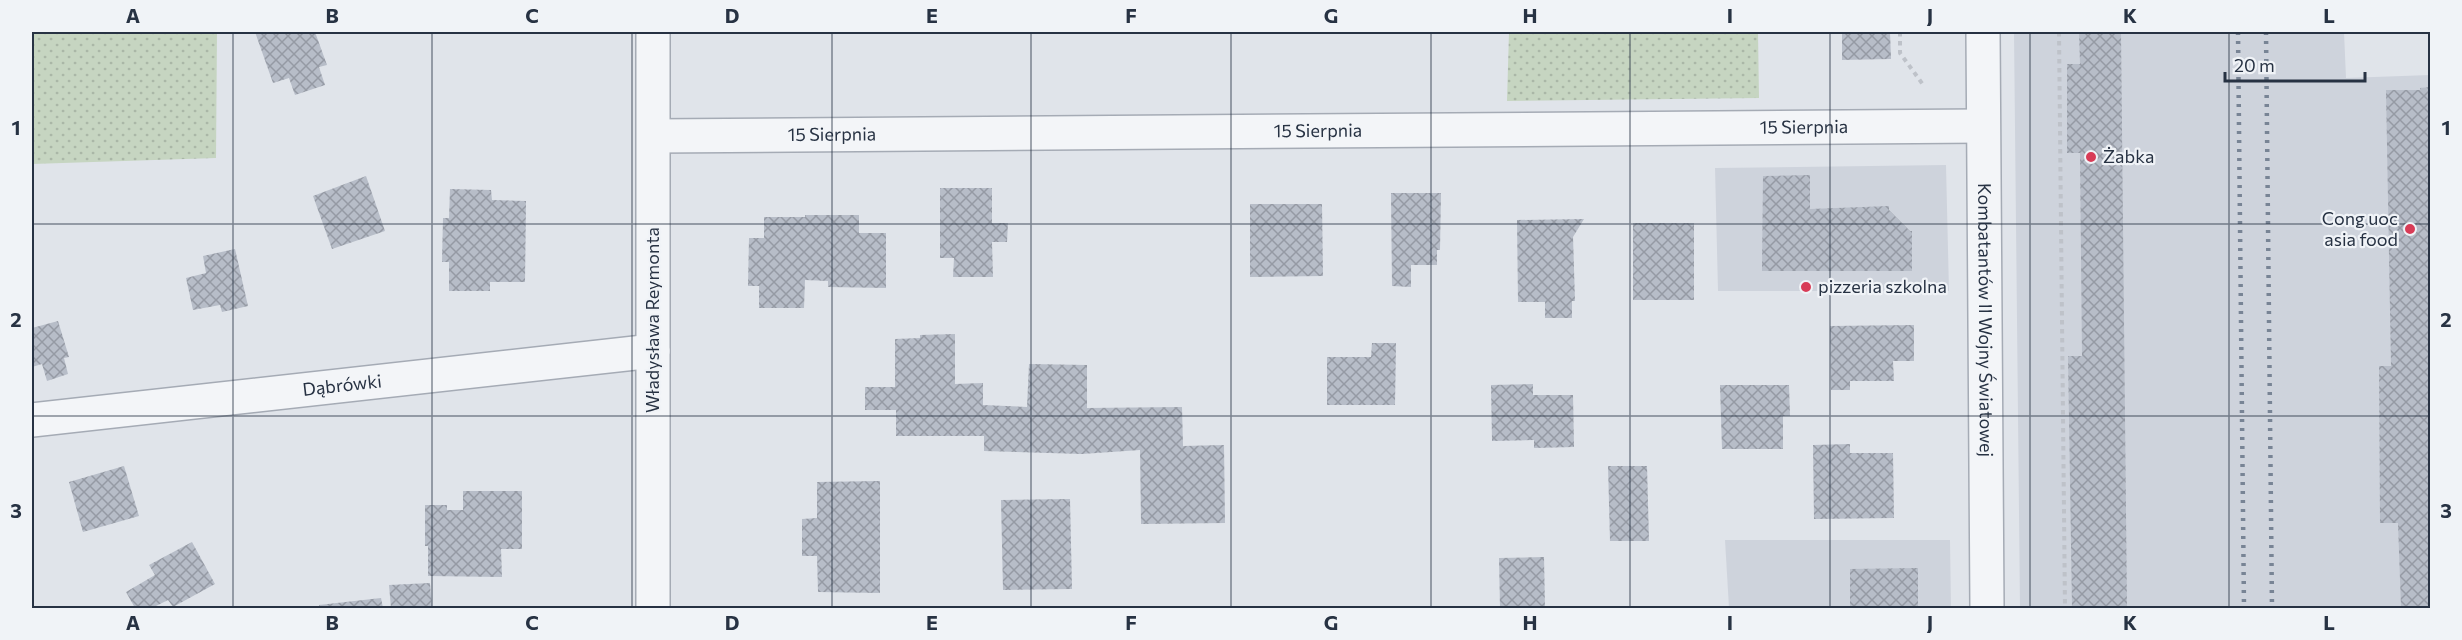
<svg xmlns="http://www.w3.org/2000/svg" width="2462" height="640" font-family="Commissioner,sans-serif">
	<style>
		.built { fill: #ced3dc }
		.grass { fill: url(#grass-dots) }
		.building { fill: url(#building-cross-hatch) }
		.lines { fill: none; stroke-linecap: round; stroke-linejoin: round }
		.minor-casing { stroke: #a5abb5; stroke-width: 36 }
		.path { stroke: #bec2c9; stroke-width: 4; stroke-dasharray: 4.5 4.5; stroke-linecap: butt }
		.minor { stroke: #f3f5f8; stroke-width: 33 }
		.rail { stroke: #788495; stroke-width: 4.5; stroke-dasharray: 3 6; stroke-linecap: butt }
		.grid { fill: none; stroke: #273243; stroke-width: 1.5; stroke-opacity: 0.55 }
		.poi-dot { fill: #d83c57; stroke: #f0f3f7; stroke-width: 2 }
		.labels { text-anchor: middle; stroke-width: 4.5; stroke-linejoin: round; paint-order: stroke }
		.street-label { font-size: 18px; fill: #273243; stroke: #f0f3f7 }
		.poi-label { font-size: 18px; fill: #273243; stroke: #f0f3f7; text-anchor: start }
		.neatline { fill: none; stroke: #273243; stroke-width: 2 }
		.grid-label { font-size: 20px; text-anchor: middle; font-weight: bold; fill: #273243 }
	</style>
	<defs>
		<pattern id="grass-dots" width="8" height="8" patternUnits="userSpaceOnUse" patternTransform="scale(1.5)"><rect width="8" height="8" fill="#c6d5c1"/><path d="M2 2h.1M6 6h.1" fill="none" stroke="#aab7a7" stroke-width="1.8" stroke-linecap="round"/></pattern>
		<pattern id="building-cross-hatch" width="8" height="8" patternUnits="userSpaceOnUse" patternTransform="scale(1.5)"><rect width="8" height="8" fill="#b7bdc8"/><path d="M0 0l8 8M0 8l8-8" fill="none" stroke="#959aa4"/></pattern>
	</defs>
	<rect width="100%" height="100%" fill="#e0e4ea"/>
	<!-- built -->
	<g class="built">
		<polygon points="2014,32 2344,32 2346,78 2430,75 2430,608 2020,608"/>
		<polygon points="1946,165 1949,291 1718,291 1715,168"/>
		<polygon points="1725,540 1950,540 1951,608 1729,608"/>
	</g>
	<!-- grass -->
	<g class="grass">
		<polygon points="32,32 217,32 216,158 32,164"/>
		<polygon points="1509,32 1758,32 1759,98 1507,101"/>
	</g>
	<!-- building -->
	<g class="building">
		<polygon points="255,32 315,32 327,65 319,67 325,85 295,95 289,78 273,83"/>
		<polygon points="1842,32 1890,32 1891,59 1842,60"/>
		<polygon points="2079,32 2121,32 2127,608 2072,608 2068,356 2082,356 2080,153 2067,153 2067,64 2080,64"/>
		<polygon points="2430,87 2430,608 2401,608 2398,523 2380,523 2379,366 2391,366 2386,90 2420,90 2420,88"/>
		<polygon points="1810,175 1810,209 1889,206 1889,210 1910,231 1912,231 1912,271 1762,271 1763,176"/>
		<polygon points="366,176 385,231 332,249 313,196"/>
		<polygon points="940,188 992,188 992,223 1008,223 1007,242 992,242 993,277 953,277 954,258 940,258"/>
		<polygon points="450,189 491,190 492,200 526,201 525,282 490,282 490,291 449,291 449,262 442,262 443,218 449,218"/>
		<polygon points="1391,193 1441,193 1440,250 1437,250 1437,265 1411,265 1411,287 1392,286"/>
		<polygon points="1250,204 1322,204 1323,276 1250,277"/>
		<polygon points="805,215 859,215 859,233 886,233 886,288 828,287 828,281 805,280 804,308 759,308 759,286 748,286 749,238 764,238 764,217 805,217"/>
		<polygon points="1584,219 1573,237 1575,301 1572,301 1572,318 1545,318 1545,302 1518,302 1517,220"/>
		<rect x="1633" y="223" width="61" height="77"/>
		<polygon points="235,249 248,306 222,312 220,305 193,310 186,278 206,273 203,256"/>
		<polygon points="58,321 69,357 64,358 68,374 47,381 42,364 32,367 32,328"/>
		<polygon points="1914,325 1914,361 1893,361 1894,381 1850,381 1850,390 1831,390 1830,326"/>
		<polygon points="955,334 955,384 983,383 983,405 1027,407 1029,364 1087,365 1087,408 1182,407 1183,446 1224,445 1225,523 1141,524 1140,450 1082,454 984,451 984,436 896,436 896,410 865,410 865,387 895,387 895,339 920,338 920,335"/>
		<polygon points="1372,343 1396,343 1395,405 1327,405 1327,357 1371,357"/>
		<polygon points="1533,384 1533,395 1573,395 1574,447 1534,448 1534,440 1492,441 1491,385"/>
		<polygon points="1720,385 1789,385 1790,416 1783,416 1783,449 1722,449"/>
		<polygon points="1850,444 1850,453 1893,453 1894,518 1814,519 1813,445"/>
		<polygon points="124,466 139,516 83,532 69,482"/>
		<polygon points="1608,466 1647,466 1649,541 1610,541"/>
		<polygon points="880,481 880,593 818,592 817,556 802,556 802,519 817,518 817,482"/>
		<polygon points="463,491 522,491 522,549 501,549 502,577 428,576 428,546 425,546 425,505 447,505 447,510 463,510"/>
		<polygon points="1070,499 1072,589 1003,590 1001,500"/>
		<polygon points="192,542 215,584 173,607 168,600 152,608 135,608 126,592 155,575 149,565"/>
		<polygon points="1544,557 1545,608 1500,608 1499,558"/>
		<polygon points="1918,568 1918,608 1850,608 1850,569"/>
		<polygon points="430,583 432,608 391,608 389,585"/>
		<polygon points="381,598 383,608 319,608 319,605"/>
	</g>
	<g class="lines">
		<defs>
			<g id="minor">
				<polyline points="653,32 653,608"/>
				<path id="s1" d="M1983,32L1987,608"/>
				<path id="s2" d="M654,136L1983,126"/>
				<path id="s3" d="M32,420L653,351"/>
			</g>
		</defs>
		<!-- minor casing -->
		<use href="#minor" class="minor-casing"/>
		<!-- path -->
		<g class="path">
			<polyline points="1900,32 1900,53 1924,86"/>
			<polyline points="2059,32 2065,608"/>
		</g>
		<!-- minor -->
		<use href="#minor" class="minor"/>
		<!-- rail -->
		<g class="rail">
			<polyline points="2238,32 2244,608"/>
			<polyline points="2266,32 2272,608"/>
		</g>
	</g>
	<!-- grid -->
	<path class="grid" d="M233,32V608M432,32V608M632,32V608M832,32V608M1031,32V608M1231,32V608M1431,32V608M1630,32V608M1830,32V608M2030,32V608M2229,32V608M32,224H2430M32,416H2430"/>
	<!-- markers -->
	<g class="poi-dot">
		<circle cx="2091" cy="157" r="6"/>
		<circle cx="2410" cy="229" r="6"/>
		<circle cx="1806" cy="287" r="6"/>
	</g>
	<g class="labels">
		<!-- street labels -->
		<g class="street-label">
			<text dy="6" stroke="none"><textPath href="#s2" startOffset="1150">15 Sierpnia</textPath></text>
			<text dy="6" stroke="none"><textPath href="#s2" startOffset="664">15 Sierpnia</textPath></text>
			<text dy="6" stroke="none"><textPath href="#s2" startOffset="178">15 Sierpnia</textPath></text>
			<text transform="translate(653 320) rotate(-90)" y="6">Władysława Reymonta</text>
			<text dy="6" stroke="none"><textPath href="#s1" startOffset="288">Kombatantów II Wojny Światowej</textPath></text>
			<text dy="6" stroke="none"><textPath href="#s3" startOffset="312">Dąbrówki</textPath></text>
		</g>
		<!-- poi labels -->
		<g class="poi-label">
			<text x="2103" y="163">Żabka</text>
			<text x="2398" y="225" text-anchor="end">Cong uoc<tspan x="2398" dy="21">asia food</tspan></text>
			<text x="1818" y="293">pizzeria szkolna</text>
		</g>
	</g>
	<!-- border -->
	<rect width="2462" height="640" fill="none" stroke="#f0f3f7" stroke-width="66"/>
	<!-- scale -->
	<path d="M2225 72v9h140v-9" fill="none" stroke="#273243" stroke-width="3"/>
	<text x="2234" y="72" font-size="18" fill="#273243" stroke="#f0f3f7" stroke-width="4.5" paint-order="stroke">20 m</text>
	<rect x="33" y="33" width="2396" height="574" class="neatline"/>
	<g class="grid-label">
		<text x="133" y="23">A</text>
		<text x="332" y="23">B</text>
		<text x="532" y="23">C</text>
		<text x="732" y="23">D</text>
		<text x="932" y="23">E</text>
		<text x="1131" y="23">F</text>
		<text x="1331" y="23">G</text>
		<text x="1530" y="23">H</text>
		<text x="1730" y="23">I</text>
		<text x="1930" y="23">J</text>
		<text x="2130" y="23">K</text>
		<text x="2329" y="23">L</text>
		<text x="16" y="135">1</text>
		<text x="2446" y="135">1</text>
		<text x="16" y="327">2</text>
		<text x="2446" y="327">2</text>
		<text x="16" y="518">3</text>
		<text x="2446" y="518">3</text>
		<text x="133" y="630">A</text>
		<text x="332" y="630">B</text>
		<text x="532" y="630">C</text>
		<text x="732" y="630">D</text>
		<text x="932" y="630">E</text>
		<text x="1131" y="630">F</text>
		<text x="1331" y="630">G</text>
		<text x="1530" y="630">H</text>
		<text x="1730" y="630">I</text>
		<text x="1930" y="630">J</text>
		<text x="2130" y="630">K</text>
		<text x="2329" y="630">L</text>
	</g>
</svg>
